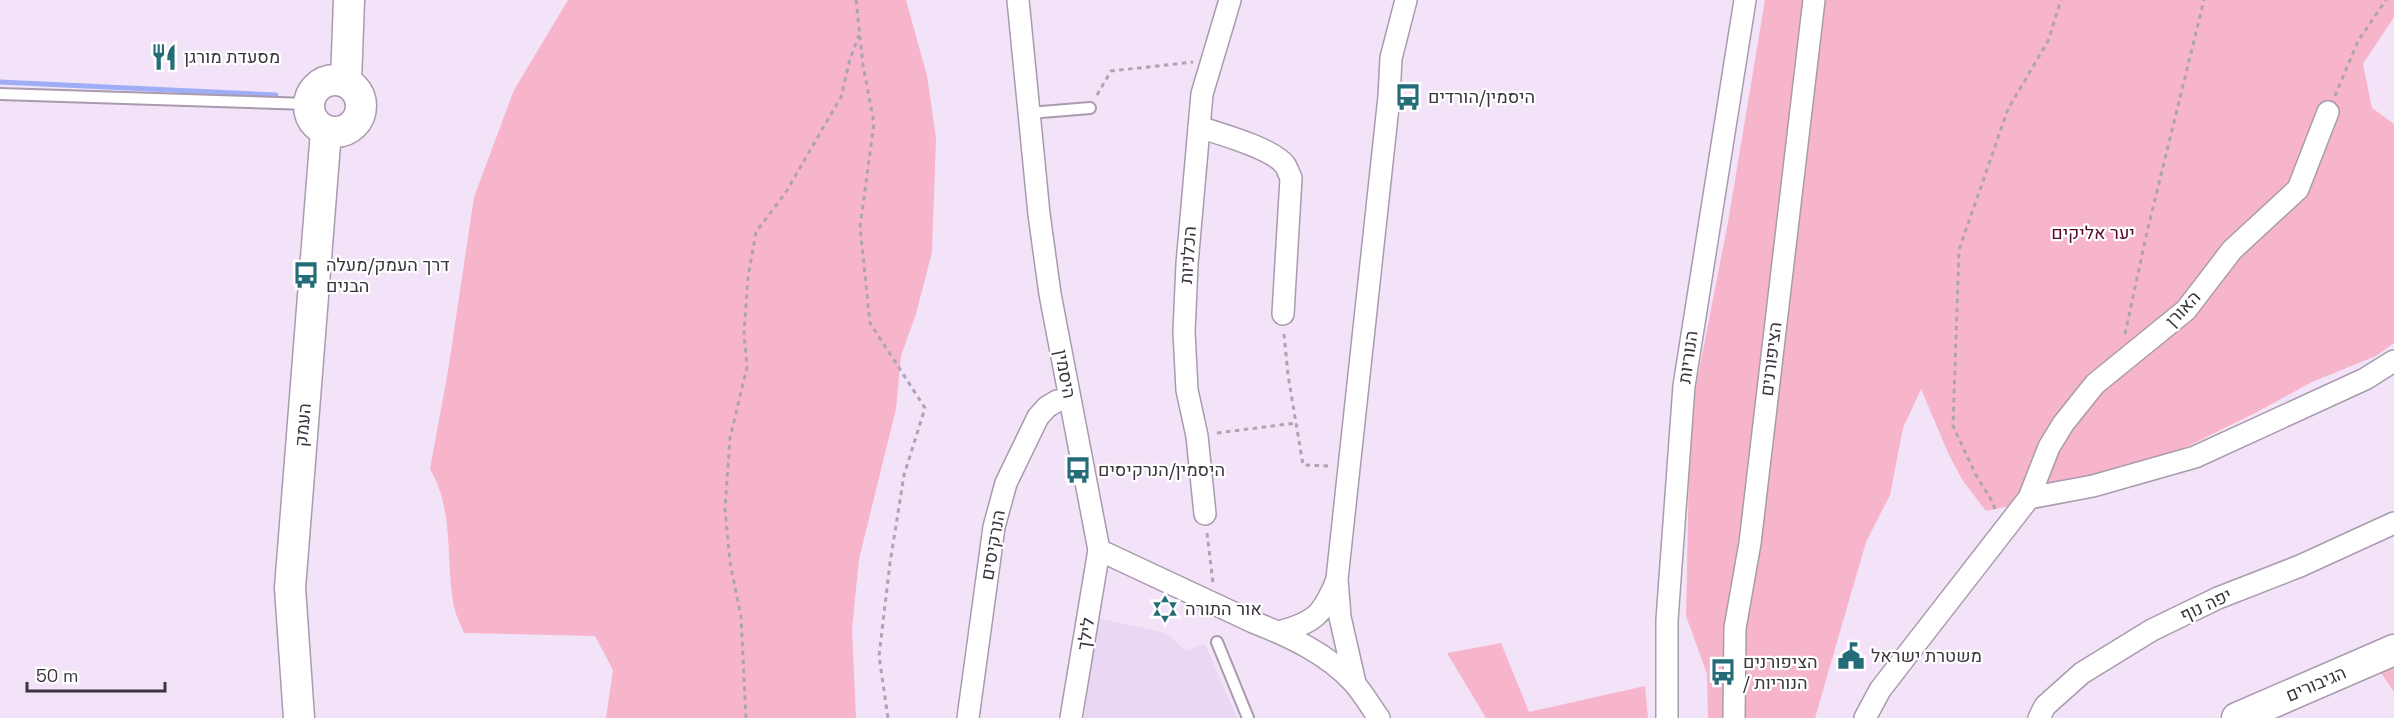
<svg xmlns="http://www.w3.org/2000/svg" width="2394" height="718" font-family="'Space Grotesk',Heebo,sans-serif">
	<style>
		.built { fill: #ead7f3 }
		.green { fill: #f6b5cb }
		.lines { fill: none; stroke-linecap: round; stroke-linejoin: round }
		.stream { stroke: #9fadf7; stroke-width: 5 }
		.lane-casing { stroke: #a99aae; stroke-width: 14 }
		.street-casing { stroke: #a99aae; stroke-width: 24 }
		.secondary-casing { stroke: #a99aae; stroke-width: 33 }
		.path { stroke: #aea2b3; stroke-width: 3; stroke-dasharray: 4.5 4.5; stroke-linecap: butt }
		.lane { stroke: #fff; stroke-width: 10 }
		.street { stroke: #fff; stroke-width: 21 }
		.secondary { stroke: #fff; stroke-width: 30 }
		.labels { text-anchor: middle; stroke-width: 4.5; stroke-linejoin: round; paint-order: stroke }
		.poi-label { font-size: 18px; fill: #3b353e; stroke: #fff; text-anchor: start }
		.park-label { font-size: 18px; fill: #52072b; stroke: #fff }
		.street-label { font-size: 18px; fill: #3b353e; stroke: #fff }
	</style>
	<rect width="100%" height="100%" fill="#f3e3f9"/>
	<!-- built -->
	<polygon class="built" points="1097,618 1166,633 1186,651 1205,644 1237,718 1084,718"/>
	<!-- green -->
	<g class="green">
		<path d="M568,0H906L927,76L936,138L932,252L916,314L901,356L896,409L859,559L852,629L856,718H606L613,670L595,636L464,633C461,625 456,616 454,607C445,560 455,512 430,469L448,371L474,197L514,90Z"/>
		<polygon points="1765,0 2394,0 2394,17 2363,64 2372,108 2394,124 2394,343 2376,356 2312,382 2257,412 2174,453 2031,493 2010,506 1986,511 1963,481 1949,455 1921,389 1903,428 1890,495 1866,542 1815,718 1708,718 1707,674 1686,616 1690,417 1728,222"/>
		<polygon points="1501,643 1529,712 1645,686 1648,718 1486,718 1447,653"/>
		<polygon points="2394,664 2394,692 2379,670"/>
	</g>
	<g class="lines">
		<!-- stream -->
		<polyline class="stream" points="0,82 276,95"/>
		<defs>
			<g id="lane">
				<polyline points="0,94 309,104"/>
				<polyline points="1029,113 1090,108"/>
				<polyline points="1217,642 1248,718"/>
			</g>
			<g id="street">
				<polyline points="1018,0 1039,214 1050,294 1099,550 1071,718"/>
				<path d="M1199,127C1220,134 1272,148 1285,165C1287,168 1289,174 1291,178L1283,314"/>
				<polyline points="2029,498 2093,486 2195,457 2365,379 2394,361"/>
				<polyline points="1205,514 1197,436 1187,390 1184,332 1187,264 1202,94 1230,0"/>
				<path d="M1099,550L1253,622C1289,636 1328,654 1354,683C1363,693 1371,707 1379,718"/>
				<path d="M1279,632C1314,622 1322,616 1336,582"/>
				<polyline points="1355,683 1340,617 1337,579 1389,97 1391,58 1406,0"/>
				<polyline points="968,718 994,527 1006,483 1038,417 1047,407 1057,401 1069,399"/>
				<polyline points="1667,718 1667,620 1684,386 1745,0"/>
				<polyline points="1734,718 1735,628 1750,543 1814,0"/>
				<polyline points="1865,718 1880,690 1900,664 2029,498 2049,447 2063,424 2095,384 2186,310 2232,250 2298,189 2328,112"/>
				<polyline points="2039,718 2045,706 2082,673 2152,630 2218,598 2300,566 2394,523"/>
			</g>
			<g id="secondary">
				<circle cx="335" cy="106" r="26"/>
				<polyline points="346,82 349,0"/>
				<polyline points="299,718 290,588 326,131"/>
				<polyline points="2237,718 2394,650"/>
			</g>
		</defs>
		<!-- lane casing -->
		<use href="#lane" class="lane-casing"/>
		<!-- street casing -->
		<use href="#street" class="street-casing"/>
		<!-- secondary casing -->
		<use href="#secondary" class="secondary-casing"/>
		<!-- path -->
		<g class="path">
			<polyline points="856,0 863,65 874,123 860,227 870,323 925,408 904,475 890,563 879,656 888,718"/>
			<polyline points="1097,95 1111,71 1193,62"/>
			<polyline points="2335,96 2358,41 2386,0"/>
			<polyline points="1284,334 1288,375 1303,465 1331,466"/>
			<polyline points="2125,334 2147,232 2204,0"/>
			<polyline points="1217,433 1296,423"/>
			<polyline points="1995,509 1992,501 1976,475 1953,426 1959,250 2008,109 2048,41 2061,0"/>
			<polyline points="1207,533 1213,583"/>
			<polyline points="746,718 741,617 730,562 725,509 730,438 747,367 744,333 748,277 756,232 786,192 841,97 850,59 859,35"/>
		</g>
		<!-- lane -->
		<use href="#lane" class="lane"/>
		<!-- street -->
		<use href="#street" class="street"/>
		<!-- secondary -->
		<use href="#secondary" class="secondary"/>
	</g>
	<!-- icons -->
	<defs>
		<symbol id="restaurant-bare" viewBox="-9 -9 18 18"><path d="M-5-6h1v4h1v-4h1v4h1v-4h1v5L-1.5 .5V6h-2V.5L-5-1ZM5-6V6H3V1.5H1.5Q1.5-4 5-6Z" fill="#256c79" stroke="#fff" stroke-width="2.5" paint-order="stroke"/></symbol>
		<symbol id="bus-bare" viewBox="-9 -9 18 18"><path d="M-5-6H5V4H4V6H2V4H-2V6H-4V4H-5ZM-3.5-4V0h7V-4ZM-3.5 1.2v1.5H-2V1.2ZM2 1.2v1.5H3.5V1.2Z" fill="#256c79" stroke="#fff" stroke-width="2.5" paint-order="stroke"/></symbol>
		<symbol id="synagogue-bare" viewBox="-9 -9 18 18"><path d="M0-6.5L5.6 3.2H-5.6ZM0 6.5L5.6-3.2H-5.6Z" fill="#256c79" stroke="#fff" stroke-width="2.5" paint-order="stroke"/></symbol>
		<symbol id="civic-bare" viewBox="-9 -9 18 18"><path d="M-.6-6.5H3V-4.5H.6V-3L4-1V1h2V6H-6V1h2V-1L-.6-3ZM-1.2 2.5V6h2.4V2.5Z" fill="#256c79" stroke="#fff" stroke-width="2.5" paint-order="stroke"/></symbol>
	</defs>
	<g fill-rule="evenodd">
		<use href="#restaurant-bare" x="145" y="38" width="38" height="38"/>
		<use href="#bus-bare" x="1389" y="78" width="38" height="38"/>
		<use href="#bus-bare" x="287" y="256" width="38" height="38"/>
		<use href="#bus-bare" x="1059" y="451" width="38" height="38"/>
		<use href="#synagogue-bare" x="1146" y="590" width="38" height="38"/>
		<use href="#civic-bare" x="1832" y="637" width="38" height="38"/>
		<use href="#bus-bare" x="1704" y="653" width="38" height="38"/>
	</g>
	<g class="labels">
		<!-- poi labels -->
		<g class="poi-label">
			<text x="184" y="63">מסעדת מורגן</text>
			<text x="1428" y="103">היסמין/הורדים</text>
			<text x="326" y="271">דרך העמק/מעלה<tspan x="326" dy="21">הבנים</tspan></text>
			<text x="1098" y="476">היסמין/הנרקיסים</text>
			<text x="1185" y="615">אור התורה</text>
			<text x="1871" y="662">משטרת ישראל</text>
			<text x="1743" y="668">הציפורנים<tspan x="1743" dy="21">/ הנוריות</tspan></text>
		</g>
		<!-- park labels -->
		<g class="park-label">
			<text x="2093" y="239">יער אליקים</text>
		</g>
		<!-- street labels -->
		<g class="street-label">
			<text transform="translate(1188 255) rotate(-86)" y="6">הכלניות</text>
			<text transform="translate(2183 309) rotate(-46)" y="6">האורן</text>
			<text transform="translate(1688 357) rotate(-82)" y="6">הנוריות</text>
			<text transform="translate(1771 359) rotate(-83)" y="6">הציפורנים</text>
			<text transform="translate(1065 374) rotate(79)" y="6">היסמין</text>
			<text transform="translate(303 425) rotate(-85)" y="6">העמק</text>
			<text transform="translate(993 545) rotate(-80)" y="6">הנרקיסים</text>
			<text transform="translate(2206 605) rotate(-25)" y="6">יפה נוף</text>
			<text transform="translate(1086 634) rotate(-81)" y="6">לילך</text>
			<text transform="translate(2316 684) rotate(-23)" y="6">הגיבורים</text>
		</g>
	</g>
	<!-- scale -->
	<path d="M27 682v9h138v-9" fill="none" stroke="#3b353e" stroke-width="3"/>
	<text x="36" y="682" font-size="18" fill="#3b353e" stroke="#ffffff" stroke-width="4.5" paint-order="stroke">50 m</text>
</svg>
